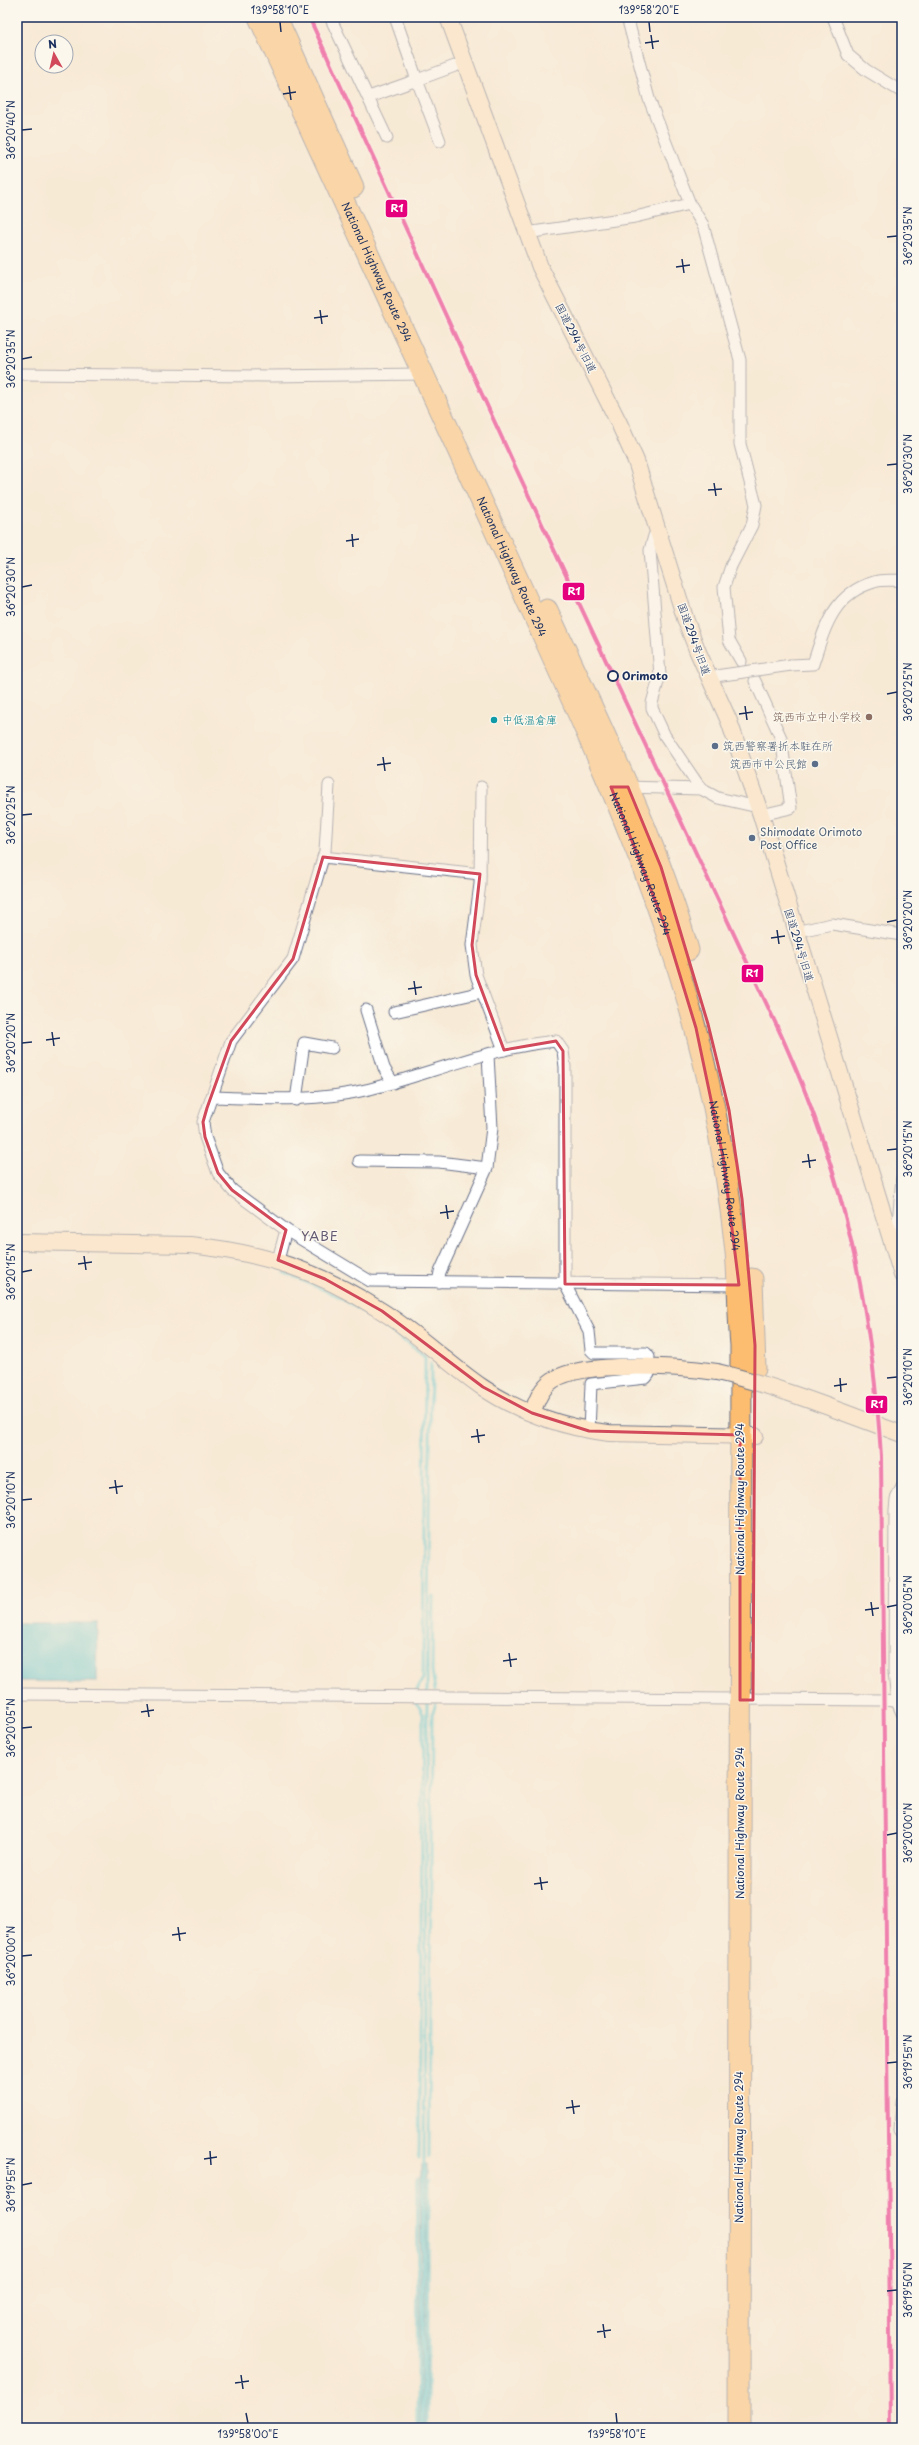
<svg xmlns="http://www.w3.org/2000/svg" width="919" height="2445" font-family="'Playpen Sans','Klee One',sans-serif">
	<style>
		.water { fill: #5cc8d4; stroke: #3c7c99 }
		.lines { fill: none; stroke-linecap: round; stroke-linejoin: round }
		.stream { stroke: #5cc8d4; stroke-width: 3 }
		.street-casing { stroke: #687088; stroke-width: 13 }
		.secondary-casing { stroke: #687088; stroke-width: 18 }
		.highway-casing { stroke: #687088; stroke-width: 23 }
		.street { stroke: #fff; stroke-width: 11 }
		.secondary { stroke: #fee5c5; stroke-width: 16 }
		.highway { stroke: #fcbd6f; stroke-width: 21 }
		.street-bridge-casing { stroke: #687088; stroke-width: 13; stroke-linecap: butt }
		.secondary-bridge-casing { stroke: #687088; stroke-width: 18; stroke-linecap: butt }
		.street-bridge { stroke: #fff; stroke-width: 11 }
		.secondary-bridge { stroke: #fee5c5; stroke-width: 16 }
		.rail-1-casing { stroke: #fbf7ec; stroke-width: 7 }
		.rail-1 { stroke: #e5007d; stroke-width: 4 }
		.marked { fill: none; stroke: #d1495b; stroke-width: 3; stroke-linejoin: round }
		.ticks { fill: none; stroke: #1b2f5e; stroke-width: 1.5 }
		.stop-dot { fill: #fbf7ec; stroke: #1b2f5e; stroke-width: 2 }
		.education-dot { fill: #8d6e63; stroke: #fbf7ec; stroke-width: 1.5 }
		.culture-dot { fill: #0f9aa8; stroke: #fbf7ec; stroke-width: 1.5 }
		.service-dot { fill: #5c6f8a; stroke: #fbf7ec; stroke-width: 1.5 }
		.labels { text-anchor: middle; stroke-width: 3; stroke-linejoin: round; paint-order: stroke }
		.street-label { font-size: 11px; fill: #1b2f5e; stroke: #fbf7ec }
		.stop-label { font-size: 11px; font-weight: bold; fill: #1b2f5e; stroke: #fbf7ec; text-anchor: start }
		.education-label { font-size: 11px; fill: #785e54; stroke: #fbf7ec; text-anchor: end }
		.culture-label { font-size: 11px; fill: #0d838f; stroke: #fbf7ec; text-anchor: start }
		.service-label { font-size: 11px; fill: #4e5e75; stroke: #fbf7ec; text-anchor: start }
		.quarter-label { font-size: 13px; letter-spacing: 1px; fill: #655a73; stroke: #fbf7ec }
		.line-badge { stroke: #fbf7ec; stroke-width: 1.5 }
		.badge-label { font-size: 11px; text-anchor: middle; font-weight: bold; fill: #fff }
		.neatline { fill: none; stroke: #1b2f5e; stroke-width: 1.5 }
		.ticks-label { font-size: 10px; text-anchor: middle; fill: #1b2f5e }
	</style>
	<rect width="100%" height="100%" fill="#fbf7ec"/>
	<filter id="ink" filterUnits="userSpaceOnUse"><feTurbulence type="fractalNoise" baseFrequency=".025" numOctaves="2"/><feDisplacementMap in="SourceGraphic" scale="8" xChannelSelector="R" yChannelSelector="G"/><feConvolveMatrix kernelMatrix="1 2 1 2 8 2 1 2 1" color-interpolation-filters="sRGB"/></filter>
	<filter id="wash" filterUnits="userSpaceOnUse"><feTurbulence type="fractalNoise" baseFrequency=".012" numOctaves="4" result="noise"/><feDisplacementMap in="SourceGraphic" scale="16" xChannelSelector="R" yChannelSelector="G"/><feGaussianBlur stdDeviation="0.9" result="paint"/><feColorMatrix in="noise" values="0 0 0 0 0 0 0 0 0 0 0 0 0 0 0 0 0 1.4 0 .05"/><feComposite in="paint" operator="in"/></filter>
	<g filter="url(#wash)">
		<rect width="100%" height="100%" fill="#f7ead6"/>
		<!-- water -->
		<g class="water">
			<polygon points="17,1623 98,1623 97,1682 17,1681"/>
			<polygon points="421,2165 427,2165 425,2428 419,2428"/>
		</g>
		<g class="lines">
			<!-- stream -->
			<g class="stream">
				<polyline points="285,1273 336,1295 370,1316 425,1356 423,1678 417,1690"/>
				<polyline points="433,1597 432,1671 435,1690"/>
				<polyline points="427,1692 431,1363"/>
				<polyline points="417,1703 423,1714 419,2158"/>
				<polyline points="429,2158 432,1714 436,1704"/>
				<polyline points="424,2165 427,1701"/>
				<polyline points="417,2428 418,2178"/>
				<polyline points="427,2428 429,2179"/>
			</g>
		</g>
	</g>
	<g filter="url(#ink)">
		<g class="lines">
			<defs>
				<g id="street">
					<polyline points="330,17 387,138"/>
					<polyline points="395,17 417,80 463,63"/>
					<polyline points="627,17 649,99 690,204 703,225 740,360 740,444 756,505 752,525 731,566 724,587 729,640 741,661"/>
					<polyline points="833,17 848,55 866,70 902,92"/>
					<polyline points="369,97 417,80 440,141"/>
					<polyline points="526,233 635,217 690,204"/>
					<polyline points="17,374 271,376 423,374"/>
					<polyline points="658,531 654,536 650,550 660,675 652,703 652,708 665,736 701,789"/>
					<path d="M791,665L813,664C825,627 833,594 874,582C882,579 893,581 902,580"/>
					<polyline points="708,677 737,673"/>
					<polyline points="755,681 781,738 791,808 761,815"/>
					<polyline points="329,785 325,851 293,959 231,1041 203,1122 205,1137 218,1173 232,1190 286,1230 370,1281 739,1285"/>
					<polyline points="481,787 480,884 472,945 476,975 504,1050"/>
					<polyline points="626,787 701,789 718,798 758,807"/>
					<polyline points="323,857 480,874"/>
					<polyline points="795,932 832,924 902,935"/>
					<polyline points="366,1010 384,1068 393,1083"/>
					<polyline points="394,1012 482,992"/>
					<path d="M212,1097C265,1099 318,1102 370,1089C432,1073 492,1047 556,1041L563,1051L565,1067V1284L589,1331L591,1350L594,1353H646L649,1357"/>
					<polyline points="296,1100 304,1043 332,1048"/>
					<polyline points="359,1161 439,1162 487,1168"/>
					<polyline points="896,1246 902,1178"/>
					<polyline points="278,1260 286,1230"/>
					<polyline points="438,1282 440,1272 487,1168 492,1128 488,1055"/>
					<polyline points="589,1431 591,1384 646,1378 649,1374"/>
					<polyline points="902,1487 896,1499 895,1510 894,1672 897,1702 902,1713"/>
					<polyline points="17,1694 884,1700 902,1702"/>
					<polyline points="902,2101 900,2130 902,2132"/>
				</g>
				<g id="secondary">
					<polyline points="448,17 540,267 619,423 636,461 686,621 698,652 729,721 761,815 902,1275"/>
					<path d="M17,1242L190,1245C264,1253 317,1270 380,1310C416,1332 447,1363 482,1387C518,1412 565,1428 609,1433L755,1436"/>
					<path d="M532,1413C537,1400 541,1388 553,1380C584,1360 680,1367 717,1372"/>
				</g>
				<g id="highway">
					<path id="s1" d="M259,17C345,203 431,389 516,576C583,724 654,870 695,1027C715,1101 728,1176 736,1252C739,1283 738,1314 741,1345L739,2428"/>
					<polyline points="276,17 353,187"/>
					<path d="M547,610C598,722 654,832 688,950"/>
					<polyline points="752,1279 755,1369"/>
				</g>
			</defs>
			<!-- street casing -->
			<use href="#street" class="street-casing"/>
			<!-- secondary casing -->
			<use href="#secondary" class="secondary-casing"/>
			<!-- highway casing -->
			<use href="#highway" class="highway-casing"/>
			<!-- street -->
			<use href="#street" class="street"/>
			<!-- secondary -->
			<use href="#secondary" class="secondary"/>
			<!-- highway -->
			<use href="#highway" class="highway"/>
			<defs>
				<polyline id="street-bridge" points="737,673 791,665"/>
				<path id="secondary-bridge" d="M717,1372C781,1387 841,1412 902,1434"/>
			</defs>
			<!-- street-bridge casing -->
			<use href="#street-bridge" class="street-bridge-casing"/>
			<!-- secondary-bridge casing -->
			<use href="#secondary-bridge" class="secondary-bridge-casing"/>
			<!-- street-bridge -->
			<use href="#street-bridge" class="street-bridge"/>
			<!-- secondary-bridge -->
			<use href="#secondary-bridge" class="secondary-bridge"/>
			<defs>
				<path id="rail-1" d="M309,17L513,462L782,1037C793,1062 804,1087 813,1113C854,1223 874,1340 881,1456L891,2428"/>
			</defs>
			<!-- rail-1 casing -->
			<use href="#rail-1" class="rail-1-casing"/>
			<!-- rail-1 -->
			<use href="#rail-1" class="rail-1"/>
		</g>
	</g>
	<!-- marked area -->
	<path d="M0 0H919V2445H0ZM611,787H628L661,867L708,1024L729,1110L742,1199L755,1345L753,1700H740V1435L589,1431L532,1413L483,1387L382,1311L325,1279L278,1260L286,1230L232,1190L218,1173L205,1137L203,1122L207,1108L231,1041L293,959L323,857L480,874L472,945L476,975L504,1050L556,1041L563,1051L565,1284L739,1285L723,1157L696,1028L665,926Z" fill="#f7ead6" fill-opacity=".55" fill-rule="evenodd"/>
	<path class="marked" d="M611,787H628L661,867L708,1024L729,1110L742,1199L755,1345L753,1700H740V1435L589,1431L532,1413L483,1387L382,1311L325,1279L278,1260L286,1230L232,1190L218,1173L205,1137L203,1122L207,1108L231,1041L293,959L323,857L480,874L472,945L476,975L504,1050L556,1041L563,1051L565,1284L739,1285L723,1157L696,1028L665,926Z"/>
	<!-- ticks -->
	<path class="ticks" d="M280,22L281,32M649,22L650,32M651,35L653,49M645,43L659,41M289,86L291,100M283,94L296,92M22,130L32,129M887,237L897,236M682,259L684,273M676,267L690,265M320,310L322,324M314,318L328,316M22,359L32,357M887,465L897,464M714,483L716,496M708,490L722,489M352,534L353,547M346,541L359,539M22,587L32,585M887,694L897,692M745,706L747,720M739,714L753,712M383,757L385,771M377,765L391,763M22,815L32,814M887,922L897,920M777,930L779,944M771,938L785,936M414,981L416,995M408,989L422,987M52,1032L54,1046M46,1040L60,1038M22,1043L32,1042M887,1150L897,1149M808,1154L810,1168M802,1162L816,1160M446,1205L448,1219M440,1213L454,1211M84,1256L86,1270M78,1264L92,1262M22,1272L32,1270M840,1378L841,1392M887,1378L897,1377M834,1386L847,1384M477,1429L479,1443M471,1437L485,1435M115,1480L117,1494M109,1488L123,1486M22,1500L32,1499M871,1602L873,1616M887,1607L897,1605M865,1610L879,1608M509,1653L511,1667M503,1661L517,1659M147,1704L149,1717M141,1712L154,1710M22,1728L32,1727M887,1835L897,1833M540,1877L542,1890M534,1884L548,1882M178,1927L180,1941M172,1935L186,1933M22,1956L32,1955M887,2063L897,2062M572,2100L574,2114M566,2108L580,2106M210,2151L211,2165M204,2159L217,2157M22,2185L32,2183M887,2291L897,2290M603,2324L605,2338M597,2332L611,2330M241,2375L243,2389M235,2383L249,2381M246,2413L248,2423M616,2413L617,2423"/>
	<!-- markers -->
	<circle class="stop-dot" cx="613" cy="676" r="5"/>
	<circle class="education-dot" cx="869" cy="717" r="4"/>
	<circle class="culture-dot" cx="494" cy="720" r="4"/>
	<g class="service-dot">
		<circle cx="715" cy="746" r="4"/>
		<circle cx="815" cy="764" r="4"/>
		<circle cx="752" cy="838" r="4"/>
	</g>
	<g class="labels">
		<!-- street labels -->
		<g class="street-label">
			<text dy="4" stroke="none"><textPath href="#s1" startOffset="281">National Highway Route 294</textPath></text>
			<text transform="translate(576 338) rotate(63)" y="4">国道294号旧道</text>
			<text dy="4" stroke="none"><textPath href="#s1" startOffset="605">National Highway Route 294</textPath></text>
			<text transform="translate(694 639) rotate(70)" y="4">国道294号旧道</text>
			<text dy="4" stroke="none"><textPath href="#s1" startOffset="929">National Highway Route 294</textPath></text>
			<text transform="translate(799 945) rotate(73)" y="4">国道294号旧道</text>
			<text dy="4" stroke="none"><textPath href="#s1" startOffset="1253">National Highway Route 294</textPath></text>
			<text transform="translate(740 1499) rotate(-90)" y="4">National Highway Route 294</text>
			<text transform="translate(740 1823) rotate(-90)" y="4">National Highway Route 294</text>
			<text transform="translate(739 2147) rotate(-90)" y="4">National Highway Route 294</text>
		</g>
		<!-- stop labels -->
		<g class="stop-label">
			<text x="622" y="680">Orimoto</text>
		</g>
		<!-- education labels -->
		<g class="education-label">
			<text x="861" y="721">筑西市立中小学校</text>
		</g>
		<!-- culture labels -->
		<g class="culture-label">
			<text x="502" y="724">中低温倉庫</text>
		</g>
		<!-- service labels -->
		<g class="service-label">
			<text x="723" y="750">筑西警察署折本駐在所</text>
			<text x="807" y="768" text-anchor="end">筑西市中公民館</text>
			<text x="760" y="836">Shimodate Orimoto<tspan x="760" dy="13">Post Office</tspan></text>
		</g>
		<!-- quarter labels -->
		<g class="quarter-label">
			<text x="320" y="1241">YABE</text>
		</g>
	</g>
	<g class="line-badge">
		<rect x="385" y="199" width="23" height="19" rx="4" fill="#e5007d"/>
		<rect x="562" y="582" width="23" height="19" rx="4" fill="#e5007d"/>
		<rect x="741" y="964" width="23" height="19" rx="4" fill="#e5007d"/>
		<rect x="865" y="1395" width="23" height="19" rx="4" fill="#e5007d"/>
	</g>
	<g class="badge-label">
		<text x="397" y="212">R1</text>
		<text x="574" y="595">R1</text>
		<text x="752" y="977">R1</text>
		<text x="877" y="1408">R1</text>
	</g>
	<!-- margin -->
	<rect width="919" height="2445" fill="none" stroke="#fbf7ec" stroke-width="44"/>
	<!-- north arrow -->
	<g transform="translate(54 54) rotate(352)"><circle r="19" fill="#fbf7ec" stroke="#a1a7b3"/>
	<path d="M0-3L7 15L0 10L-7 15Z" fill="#d1495b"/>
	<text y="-6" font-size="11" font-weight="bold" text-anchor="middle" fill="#1b2f5e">N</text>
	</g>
	<rect x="22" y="22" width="875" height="2401" class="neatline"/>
	<g class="ticks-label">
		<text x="280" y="14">139°58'10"E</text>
		<text x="649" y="14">139°58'20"E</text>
		<text transform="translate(11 130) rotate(-90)" y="4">36°20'40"N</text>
		<text transform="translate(908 236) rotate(-90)" y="4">36°20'35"N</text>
		<text transform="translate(11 359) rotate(-90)" y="4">36°20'35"N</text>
		<text transform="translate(908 464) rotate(-90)" y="4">36°20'30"N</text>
		<text transform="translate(11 587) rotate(-90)" y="4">36°20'30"N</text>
		<text transform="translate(908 692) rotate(-90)" y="4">36°20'25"N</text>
		<text transform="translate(11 815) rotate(-90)" y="4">36°20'25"N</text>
		<text transform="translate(908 920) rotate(-90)" y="4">36°20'20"N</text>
		<text transform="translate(11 1043) rotate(-90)" y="4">36°20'20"N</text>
		<text transform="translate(908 1149) rotate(-90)" y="4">36°20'15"N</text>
		<text transform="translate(11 1272) rotate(-90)" y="4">36°20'15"N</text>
		<text transform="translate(908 1377) rotate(-90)" y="4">36°20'10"N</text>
		<text transform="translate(11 1500) rotate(-90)" y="4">36°20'10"N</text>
		<text transform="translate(908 1605) rotate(-90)" y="4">36°20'05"N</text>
		<text transform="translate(11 1728) rotate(-90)" y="4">36°20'05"N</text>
		<text transform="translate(908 1833) rotate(-90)" y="4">36°20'00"N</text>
		<text transform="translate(11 1956) rotate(-90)" y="4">36°20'00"N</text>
		<text transform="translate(908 2062) rotate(-90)" y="4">36°19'55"N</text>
		<text transform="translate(11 2185) rotate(-90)" y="4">36°19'55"N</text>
		<text transform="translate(908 2290) rotate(-90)" y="4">36°19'50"N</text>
		<text x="248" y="2438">139°58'00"E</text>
		<text x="617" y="2438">139°58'10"E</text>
	</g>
</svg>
